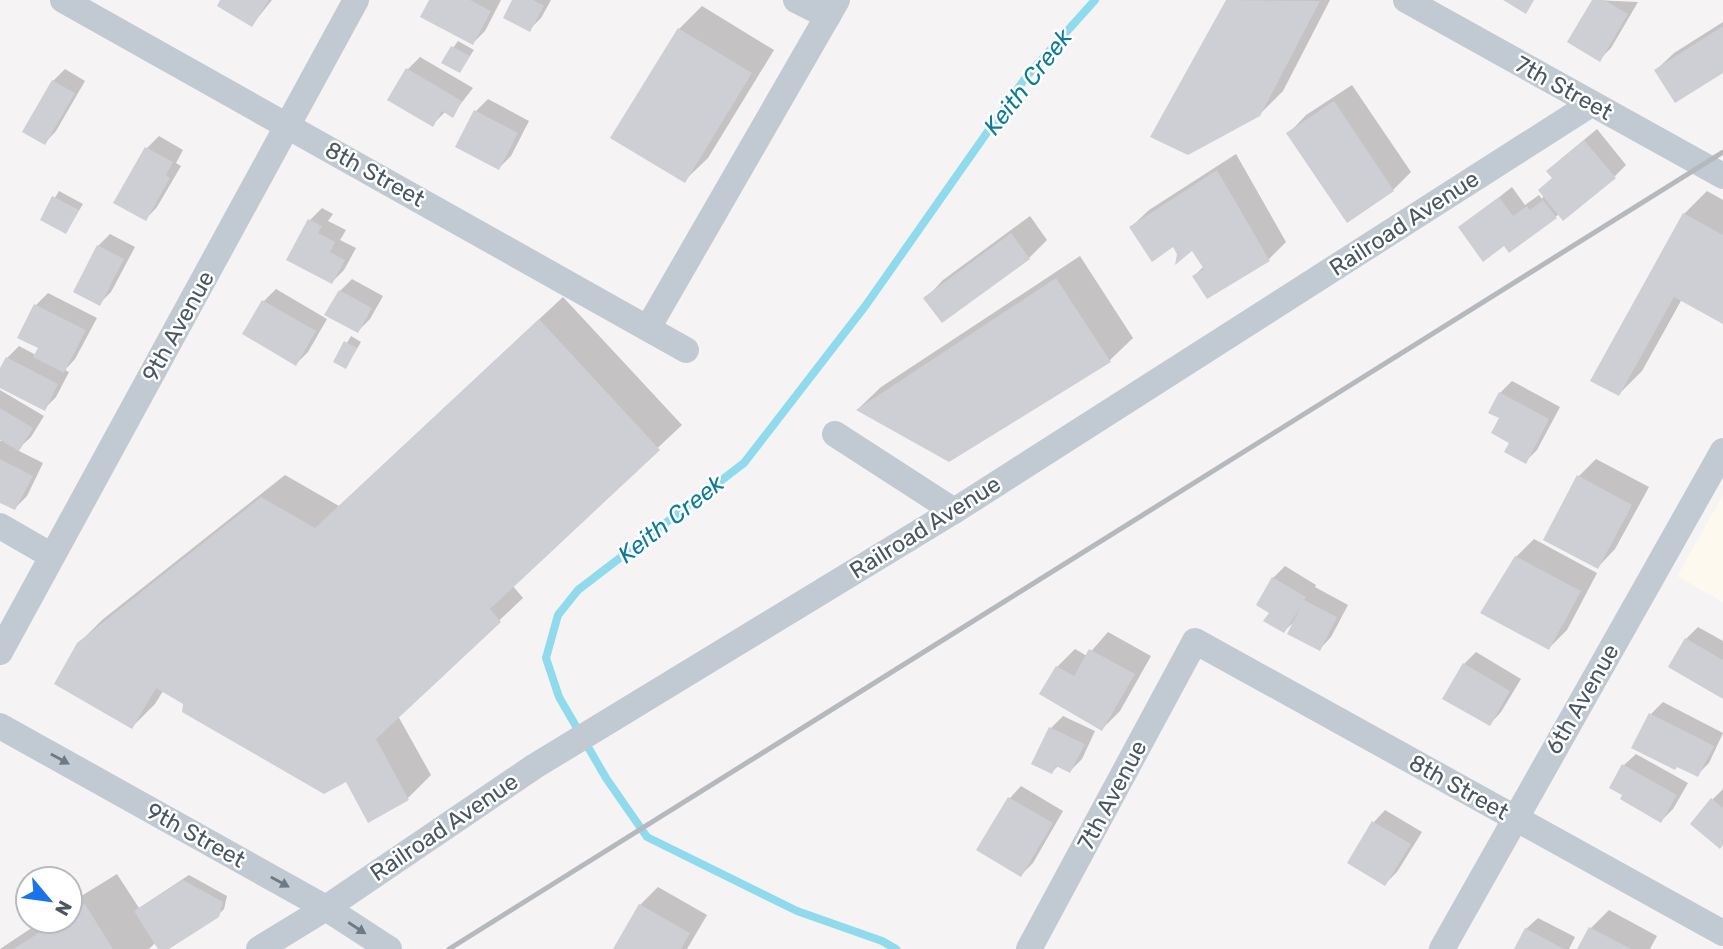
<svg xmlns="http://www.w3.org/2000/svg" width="1723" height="949" font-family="Rubik,sans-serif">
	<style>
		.commercial { fill: #fdf9ef }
		.shadow { fill: #0003 }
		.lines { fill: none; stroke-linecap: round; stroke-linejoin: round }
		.stream { stroke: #90daee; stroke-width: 8 }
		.building { fill: #cdcfd5 }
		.minor { stroke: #c1cad2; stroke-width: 26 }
		.rail { stroke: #b5b8bd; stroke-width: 5 }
		.oneway { fill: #6e7983 }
		.labels { text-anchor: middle; stroke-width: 5; stroke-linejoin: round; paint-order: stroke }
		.street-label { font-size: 23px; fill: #4a5661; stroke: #fff }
		.water-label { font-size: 24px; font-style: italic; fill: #0c7c9b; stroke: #fff }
	</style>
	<rect width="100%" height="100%" fill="#f5f3f3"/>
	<!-- commercial -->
	<polygon class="commercial" points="1723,495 1723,602 1677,576"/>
	<!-- shadow -->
	<g class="shadow">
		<polygon points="222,0 272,0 252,25"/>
		<polygon points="431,0 501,0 485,31 473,43"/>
		<polygon points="514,0 551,0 541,18 529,30"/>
		<polygon points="1228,0 1330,0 1283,91 1259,115 1153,136"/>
		<polygon points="1594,0 1638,2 1611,48 1599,60"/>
		<polygon points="702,6 774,50 708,158 684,181 679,29"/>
		<polygon points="1723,22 1723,71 1656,70 1674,53"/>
		<polygon points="458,41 474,50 460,71 443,62"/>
		<polygon points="420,57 473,88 452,115 446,111 433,124 390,99 408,69"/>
		<polygon points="65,69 85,81 56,131 45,143 53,81"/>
		<polygon points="1352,85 1411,172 1393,190 1289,133 1306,115"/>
		<polygon points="488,99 529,121 511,156 499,168 457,146 476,111"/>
		<polygon points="1597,129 1626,165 1615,176 1555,217 1504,244 1460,228 1512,187 1525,205 1539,195 1542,199 1561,159"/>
		<polygon points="159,136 183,150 176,163 181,166 157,207 146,219 116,202 147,148"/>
		<polygon points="1236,154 1286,242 1269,259 1194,276 1204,266 1193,248 1179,254 1174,244 1131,227 1149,210"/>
		<polygon points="59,191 83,204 66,232 42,219"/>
		<polygon points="1707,191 1723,200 1723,322 1682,299 1642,371 1619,394 1684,214"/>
		<polygon points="322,208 333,214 328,221 346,230 340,240 356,248 344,270 332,282 289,259 310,220"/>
		<polygon points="1030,216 1047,240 1029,258 943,321 926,298 943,280"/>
		<polygon points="110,234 135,247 111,292 99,304 98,246"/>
		<polygon points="1080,256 1133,338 1109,361 858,409 881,387"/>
		<polygon points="352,279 383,296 370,319 358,331 340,291"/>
		<polygon points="276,289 327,319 308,352 296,364 245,334 264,301"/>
		<polygon points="48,293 97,318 75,359 65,370 69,372 56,397 44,409 0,386 0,372 7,358 19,346 36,355 40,348 20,337 36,305"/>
		<polygon points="563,297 682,425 512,585 523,598 398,716 431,775 408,798 369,820 346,780 163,691 155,704 132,727 78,644 102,620 285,475 339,506"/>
		<polygon points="351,336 361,342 346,367 336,361"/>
		<polygon points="1512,381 1560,407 1537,450 1525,462 1511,442 1501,418 1500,393"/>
		<polygon points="0,390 44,416 31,437 17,450 43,463 27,496 15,508 0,501 0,441 5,441 0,438"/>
		<polygon points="1596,459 1649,487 1615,549 1598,567 1579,476"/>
		<polygon points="1534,539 1597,573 1567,630 1549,648 1516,557"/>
		<polygon points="1285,566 1316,585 1315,587 1348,605 1331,637 1320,649 1295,621 1284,631 1271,612 1273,578"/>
		<polygon points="1698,627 1723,641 1723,697 1686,639"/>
		<polygon points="1108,632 1151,656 1120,711 1102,729 1057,667 1075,649 1087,656"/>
		<polygon points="1476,652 1521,679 1501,712 1490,724 1464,664"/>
		<polygon points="1663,702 1723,733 1709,763 1697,775 1651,714"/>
		<polygon points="1063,716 1095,731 1082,759 1070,771 1059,765 1052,772 1033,763 1051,728"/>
		<polygon points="1636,754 1688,783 1673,809 1661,821 1624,765"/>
		<polygon points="1021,786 1063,811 1033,863 1021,875 1010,798"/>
		<polygon points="1723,789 1723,843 1712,800"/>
		<polygon points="1385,810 1422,832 1397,872 1385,884 1349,862 1374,822"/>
		<polygon points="117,874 139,908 189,875 227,896 224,909 217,916 166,949 160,949 156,942 149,949 0,949 42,921 70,921 70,903"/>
		<polygon points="658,887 707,915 687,949 615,949 640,905"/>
		<polygon points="1609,910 1657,936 1650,949 1579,949 1591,928"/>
		<polygon points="1538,918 1575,937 1569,949 1516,949 1526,929"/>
	</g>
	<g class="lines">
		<!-- stream -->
		<polyline class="stream" points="896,949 882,941 797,911 647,837 606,778 559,697 546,658 558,615 578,590 744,463 866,305 1026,77 1095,0"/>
	</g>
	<!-- building -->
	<g class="building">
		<polygon points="220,0 269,0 252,27 217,6"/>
		<polygon points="429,0 470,0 491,11 473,45 420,17"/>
		<polygon points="512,0 533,0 544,6 530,32 503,18"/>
		<polygon points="1226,0 1320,1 1260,116 1188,155 1150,137"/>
		<polygon points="1503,0 1534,0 1526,14"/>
		<polygon points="1592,0 1604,0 1628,14 1600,62 1567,42"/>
		<polygon points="1723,26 1723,73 1675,103 1654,70"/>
		<polygon points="678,28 752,73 685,183 610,138"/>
		<polygon points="451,46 470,56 460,73 441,63"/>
		<polygon points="406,68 462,101 453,118 442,111 433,127 387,100"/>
		<polygon points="52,80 75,93 45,145 22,132"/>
		<polygon points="1334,101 1394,191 1347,223 1286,133"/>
		<polygon points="474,110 518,133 499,170 455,147"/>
		<polygon points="1584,140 1616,178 1563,221 1538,190 1552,178 1546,171"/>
		<polygon points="145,147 173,162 166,175 170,178 146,221 113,203"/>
		<polygon points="1217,170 1270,261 1207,299 1192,276 1204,269 1192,251 1175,265 1177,254 1173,247 1152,262 1129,227"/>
		<polygon points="52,196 79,210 66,234 40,220"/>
		<polygon points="1499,197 1513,216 1527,206 1530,210 1543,200 1557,218 1509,253 1504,246 1483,262 1458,227"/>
		<polygon points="1683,213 1723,235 1723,324 1674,297 1619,396 1590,381"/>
		<polygon points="308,219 322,226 318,233 335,242 330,252 345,260 332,284 286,260"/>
		<polygon points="1011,233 1030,259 942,323 923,298"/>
		<polygon points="97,245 124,259 100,306 73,292"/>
		<polygon points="1056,278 1111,362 949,462 856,410"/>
		<polygon points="339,290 372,308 358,333 324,315"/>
		<polygon points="262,300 316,331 296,366 242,334"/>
		<polygon points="34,304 86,330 64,373 33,357 38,348 17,338"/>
		<polygon points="539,319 660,450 490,609 501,622 376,739 409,800 368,823 346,782 324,794 182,712 183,704 156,688 132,729 54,684 77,643 261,497 315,528"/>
		<polygon points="344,341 357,348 346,369 333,362"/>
		<polygon points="6,357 58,384 45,411 0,388 0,368"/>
		<polygon points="1499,392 1549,419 1526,464 1504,452 1509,443 1491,433 1499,418 1488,413"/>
		<polygon points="0,408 33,428 19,451 0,440"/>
		<polygon points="0,459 33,476 15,510 0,503"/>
		<polygon points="1577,475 1632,505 1598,569 1543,540"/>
		<polygon points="1515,556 1581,591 1549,650 1480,613"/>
		<polygon points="1272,577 1306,597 1304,600 1337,617 1320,651 1287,634 1300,608 1284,633 1263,621 1269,613 1256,605"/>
		<polygon points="1685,638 1723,660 1723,699 1668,667"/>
		<polygon points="1089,649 1135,674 1102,731 1039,694 1056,666 1074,676"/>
		<polygon points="1463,663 1510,691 1490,726 1442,699"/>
		<polygon points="1649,713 1714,746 1698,777 1677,767 1675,770 1631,748"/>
		<polygon points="1049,727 1085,744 1070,773 1056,766 1052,774 1031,764"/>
		<polygon points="1622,764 1677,795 1661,823 1620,799 1622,795 1609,788"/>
		<polygon points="1008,797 1053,823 1021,877 976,850"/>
		<polygon points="1711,798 1723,808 1723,845 1720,849 1690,824"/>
		<polygon points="1372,821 1411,844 1385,886 1347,863"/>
		<polygon points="183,880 223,902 219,917 169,949 158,949 134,911"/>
		<polygon points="85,904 113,949 13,949 58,921 70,921 70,913"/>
		<polygon points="639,904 690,933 681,949 613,949"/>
		<polygon points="1589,927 1631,949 1577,949"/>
		<polygon points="1525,928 1564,949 1514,949"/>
	</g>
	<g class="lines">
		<!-- minor -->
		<g class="minor">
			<polyline points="63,0 686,350"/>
			<polyline points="796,0 828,16"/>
			<polyline points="1406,0 1723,176"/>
			<polyline points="648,328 837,0"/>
			<polyline points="835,434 954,511"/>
			<polyline points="0,526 52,556"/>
			<polyline points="0,652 356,0"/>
			<polyline points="0,726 326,908 389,949"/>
			<polyline points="259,949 326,908 535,766 954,511 1591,104"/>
			<polyline points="1029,949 1195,641 1723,933"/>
			<polyline points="1442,949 1723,451"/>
		</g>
		<!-- rail -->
		<polyline class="rail" points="449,949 1723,152"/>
	</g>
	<!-- one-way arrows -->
	<defs><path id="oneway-solid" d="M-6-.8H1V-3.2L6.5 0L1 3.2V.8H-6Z" transform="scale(1.75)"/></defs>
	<g class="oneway">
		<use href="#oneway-solid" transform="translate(60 759) rotate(29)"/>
		<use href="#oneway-solid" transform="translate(280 882) rotate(29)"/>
		<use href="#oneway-solid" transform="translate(357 928) rotate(33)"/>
	</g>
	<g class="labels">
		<!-- street labels -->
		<g class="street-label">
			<text transform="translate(1564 88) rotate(29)" y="8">7th Street</text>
			<text transform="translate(375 174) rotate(29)" y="8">8th Street</text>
			<text transform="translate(1404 223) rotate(-33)" y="8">Railroad Avenue</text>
			<text transform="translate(178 326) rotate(-61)" y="8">9th Avenue</text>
			<text transform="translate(925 527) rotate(-32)" y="8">Railroad Avenue</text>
			<text transform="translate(1582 699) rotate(-60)" y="8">6th Avenue</text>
			<text transform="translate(1459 787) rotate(29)" y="8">8th Street</text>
			<text transform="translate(1112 795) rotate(-62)" y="8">7th Avenue</text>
			<text transform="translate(444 827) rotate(-34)" y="8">Railroad Avenue</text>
			<text transform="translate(196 835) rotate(29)" y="8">9th Street</text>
		</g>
		<!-- water labels -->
		<g class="water-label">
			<text transform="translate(1028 82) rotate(-52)" y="8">Keith Creek</text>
			<text transform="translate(671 519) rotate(-38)" y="8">Keith Creek</text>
		</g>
	</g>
	<!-- north arrow -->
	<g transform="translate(49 900) rotate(119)"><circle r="33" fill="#ffffff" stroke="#b7bbc0" stroke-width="2"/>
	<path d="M0-5L12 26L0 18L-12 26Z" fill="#1a73e8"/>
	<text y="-10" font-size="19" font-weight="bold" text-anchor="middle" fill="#4a5661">N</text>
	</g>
</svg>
